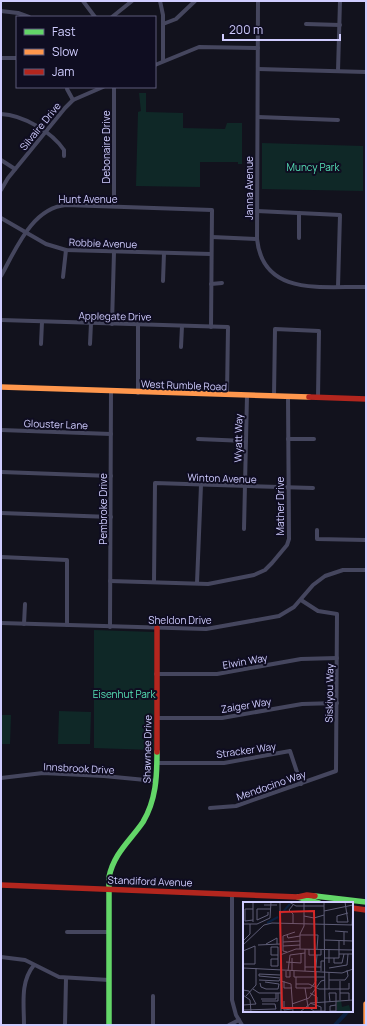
<svg xmlns="http://www.w3.org/2000/svg" width="367" height="1026" font-family="Manrope,sans-serif">
	<style>
		.green { fill: #0f2827 }
		.lines { fill: none; stroke-linecap: round; stroke-linejoin: round }
		.canal { stroke: #0b2140; stroke-width: 4 }
		.street { stroke: #45465e; stroke-width: 4 }
		.fast { stroke: #63d668; stroke-width: 5.5 }
		.slow { stroke: #ff974d; stroke-width: 5.5 }
		.jam { stroke: #b3261e; stroke-width: 5.5 }
		.labels { text-anchor: middle; stroke-width: 4; stroke-linejoin: round; paint-order: stroke }
		.street-label { font-size: 10px; fill: #d0cdff; stroke: #0f0d21 }
		.park-label { font-size: 10px; fill: #56e2b7; stroke: #0f0d21 }
		.inset-river { fill: none; stroke: #0b2140; stroke-width: 2 }
		.inset-road { fill: none; stroke: #5e5d77; stroke-width: 1 }
		.view { fill: #d62828; fill-opacity: 0.15; stroke: #d62828; stroke-width: 2 }
		.inset-edge { fill: none; stroke: #d0cdff; stroke-width: 2 }
	</style>
	<rect width="100%" height="100%" fill="#12121d"/>
	<!-- green -->
	<g class="green">
		<polygon points="139,93 146,93 146,112 183,113 183,128 225,129 227,123 242,123 242,164 238,164 238,162 200,162 200,187 136,186 138,112 141,111"/>
		<polygon points="262,143 363,146 363,191 262,189"/>
		<polygon points="94,630 154,632 154,750 94,748"/>
		<polygon points="59,711 91,712 90,744 58,744"/>
		<polygon points="1,715 11,715 10,744 1,744"/>
	</g>
	<g class="lines">
		<!-- canal -->
		<polyline class="canal" points="335,1025 348,1011"/>
		<!-- street -->
		<g class="street">
			<polyline points="83,1 95,17"/>
			<polyline points="160,1 163,15 163,61"/>
			<path d="M258,1L257,239C263,297 323,286 366,287"/>
			<polyline points="1,11 18,13 29,17"/>
			<polyline points="112,17 132,1"/>
			<polyline points="163,24 176,19 195,1"/>
			<polyline points="306,24 340,25"/>
			<polyline points="1,58 17,58"/>
			<polyline points="155,65 199,47 258,48"/>
			<polyline points="258,69 366,72"/>
			<polyline points="338,71 340,1"/>
			<polyline points="67,89 73,100"/>
			<path d="M1,114C23,115 52,132 64,150V156"/>
			<polyline points="258,117 338,120"/>
			<polyline points="1,160 15,169"/>
			<polyline points="1,190 8,178 65,108 73,100 103,87"/>
			<polyline points="114,206 114,87"/>
			<polyline points="257,211 340,215 338,287"/>
			<polyline points="1,218 46,244 66,250 211,254"/>
			<polyline points="212,237 257,239"/>
			<polyline points="299,238 299,213"/>
			<path d="M1,276C16,249 32,208 66,205L212,210L211,327"/>
			<polyline points="63,277 66,250"/>
			<polyline points="163,281 164,253"/>
			<polyline points="211,284 222,283"/>
			<polyline points="1,320 228,327 227,395"/>
			<polyline points="112,324 114,252"/>
			<polyline points="41,344 42,322"/>
			<polyline points="90,344 91,323"/>
			<polyline points="181,347 182,326"/>
			<polyline points="138,393 138,324"/>
			<polyline points="274,396 275,329 319,331 318,398"/>
			<polyline points="1,430 111,434"/>
			<polyline points="198,439 246,441"/>
			<polyline points="288,439 314,439"/>
			<polyline points="1,472 111,476"/>
			<polyline points="1,513 111,517"/>
			<polyline points="244,529 247,396"/>
			<polyline points="317,530 317,539 366,540"/>
			<polyline points="1,557 67,560 67,625"/>
			<polyline points="110,581 208,584 254,575 265,570 272,563 287,545 289,539 288,397"/>
			<polyline points="154,582 155,483 313,488"/>
			<polyline points="197,583 201,485"/>
			<polyline points="1,623 206,629 279,616 294,607 313,585 325,576 343,570 366,570"/>
			<polyline points="24,624 25,604"/>
			<polyline points="110,627 111,391"/>
			<polyline points="156,674 217,674 301,659 337,658"/>
			<polyline points="157,718 222,718 302,704 337,703"/>
			<polyline points="157,763 224,763 290,751 301,784"/>
			<polyline points="1,778 43,773 104,776 156,781"/>
			<polyline points="210,808 236,806 336,771 337,614 318,611 301,600"/>
			<polyline points="232,894 232,1000 236,1015 242,1025"/>
			<polyline points="67,932 109,932"/>
			<polyline points="1,957 25,960 59,977 109,980"/>
			<path d="M24,1025C24,1004 20,982 34,965"/>
			<polyline points="65,1025 66,979"/>
			<polyline points="153,1025 153,996"/>
			<polyline points="229,1025 239,1020"/>
		</g>
		<!-- fast -->
		<g class="fast">
			<polyline points="315,896 366,902"/>
			<polyline points="298,897 319,903"/>
			<path d="M109,1025V877C114,853 130,841 143,822C156,800 157,777 157,752"/>
		</g>
		<!-- slow -->
		<g class="slow">
			<polyline points="1,387 309,397"/>
			<polyline points="366,1004 366,1025"/>
		</g>
		<!-- jam -->
		<g class="jam">
			<polyline points="309,397 366,399"/>
			<polyline points="157,628 157,752"/>
			<polyline points="1,885 298,897 307,895 315,896"/>
			<polyline points="352,908 366,910"/>
		</g>
	</g>
	<g class="labels">
		<!-- street labels -->
		<g class="street-label">
			<text transform="translate(40 126) rotate(-51)" y="4">Silvaire Drive</text>
			<text transform="translate(106 147) rotate(-90)" y="4">Debonaire Drive</text>
			<text transform="translate(249 188) rotate(-90)" y="4">Janna Avenue</text>
			<text x="88" y="203">Hunt Avenue</text>
			<text transform="translate(103 243) rotate(2)" y="4">Robbie Avenue</text>
			<text transform="translate(115 316) rotate(1)" y="4">Applegate Drive</text>
			<text transform="translate(184 385) rotate(2)" y="4">West Rumble Road</text>
			<text transform="translate(56 424) rotate(2)" y="4">Glouster Lane</text>
			<text transform="translate(238 438) rotate(-89)" y="4">Wyatt Way</text>
			<text transform="translate(222 478) rotate(2)" y="4">Winton Avenue</text>
			<text transform="translate(280 506) rotate(-90)" y="4">Mather Drive</text>
			<text transform="translate(103 509) rotate(-90)" y="4">Pembroke Drive</text>
			<text x="180" y="624">Sheldon Drive</text>
			<text transform="translate(245 661) rotate(-10)" y="4">Elwin Way</text>
			<text transform="translate(329 693) rotate(-89)" y="4">Siskiyou Way</text>
			<text transform="translate(246 705) rotate(-9)" y="4">Zaiger Way</text>
			<text transform="translate(147 749) rotate(-89)" y="4">Shawnee Drive</text>
			<text transform="translate(246 750) rotate(-8)" y="4">Stracker Way</text>
			<text transform="translate(79 768) rotate(3)" y="4">Innsbrook Drive</text>
			<text transform="translate(271 785) rotate(-19)" y="4">Mendocino Way</text>
			<text transform="translate(150 881) rotate(2)" y="4">Standiford Avenue</text>
		</g>
		<!-- park labels -->
		<g class="park-label">
			<text x="313" y="171">Muncy Park</text>
			<text x="124" y="698">Eisenhut Park</text>
		</g>
	</g>
	<!-- overview -->
	<g transform="translate(243 902)">
		<rect width="110" height="110" fill="#12121d"/>
		<path d="M98,98L99,105L106,103L108,110H94V99Z" fill="#0f2827"/>
		<path class="inset-river" d="M38,12L47,2M24,21L35,15"/>
		<path class="inset-road" d="M10,0V20M37,0L38,110M46,0L53,4H81M81,0L82,110M102,0L105,20M21,3H34M81,9L110,3M25,10V13L14,18V7H28M105,11L94,14V20H105M61,14L71,16L81,13M10,18L2,19V7H10M0,22H14L27,16L28,0M50,22V12L46,8L50,3M109,23L110,6M92,29L105,30M44,33L45,36L57,34M57,33H75L74,47M82,38L110,39M0,39L7,32V22M40,40L57,39M23,42L34,36V42M0,43L21,23L29,21L110,23M15,43L37,42M101,43V30M40,44L57,43M57,47V32L61,24V0M62,47V69M66,47V53H78V47M86,47V61M0,49L12,44M44,50L40,49V34L52,30M96,52H110M37,53L53,47L110,48V30M82,56H96V39M91,56V61H99L101,52M43,60L58,61V51M0,62H12V44M28,64H35V45H28V53H35M28,64V57H35M62,65H78M73,65L74,53M0,66L99,71L110,67M86,66L104,63L105,52M43,69V75H47V69M45,69L47,53L62,51M49,69V56M51,69V75H82M78,69V59H82M86,70V87M16,72V74L37,76M16,72L37,73M53,75V86H68L73,79V69M16,78L36,79L37,77M86,78H102L105,74L104,68M38,79L48,82L50,110M41,79V86H49M97,79V98M22,80L36,82M17,81L18,85L23,87H35L36,82M53,82H66L76,87H106V81M62,86L65,105L71,109H82M10,87L16,91H38M0,88L6,89L13,102L0,103M67,91L74,95V100M97,91H106V98M0,93L7,98L8,110M3,94L13,83V66M18,97H33V91M19,99H35V91M41,99V108L49,107M87,100L86,91H93V110M67,101L78,105V109M49,102L66,96L78,79L82,78M0,108L33,107L32,102H19M93,109H87V104L93,103M57,110L68,101L110,98"/>
		<path class="view" d="M71,9L73,106H39L37,10Z"/>
		<rect width="110" height="110" class="inset-edge"/>
	</g>
	<!-- border -->
	<rect width="367" height="1026" fill="none" stroke="#d0cdff" stroke-width="4"/>
	<!-- legend -->
	<rect x="16" y="16" width="140" height="72" fill="#0f0d21" stroke="#5c5a7a"/>
	<rect x="24" y="29" width="20" height="6" fill="#63d668" stroke="#5c5a7a"/>
	<text x="52" y="36" font-size="12" fill="#d0cdff">Fast</text>
	<rect x="24" y="49" width="20" height="6" fill="#ff974d" stroke="#5c5a7a"/>
	<text x="52" y="56" font-size="12" fill="#d0cdff">Slow</text>
	<rect x="24" y="69" width="20" height="6" fill="#b3261e" stroke="#5c5a7a"/>
	<text x="52" y="76" font-size="12" fill="#d0cdff">Jam</text>
	<!-- scale -->
	<path d="M223 34v6h117v-6" fill="none" stroke="#d0cdff" stroke-width="2"/>
	<text x="229" y="34" font-size="12" fill="#d0cdff" stroke="#0f0d21" stroke-width="3" paint-order="stroke">200 m</text>
</svg>
